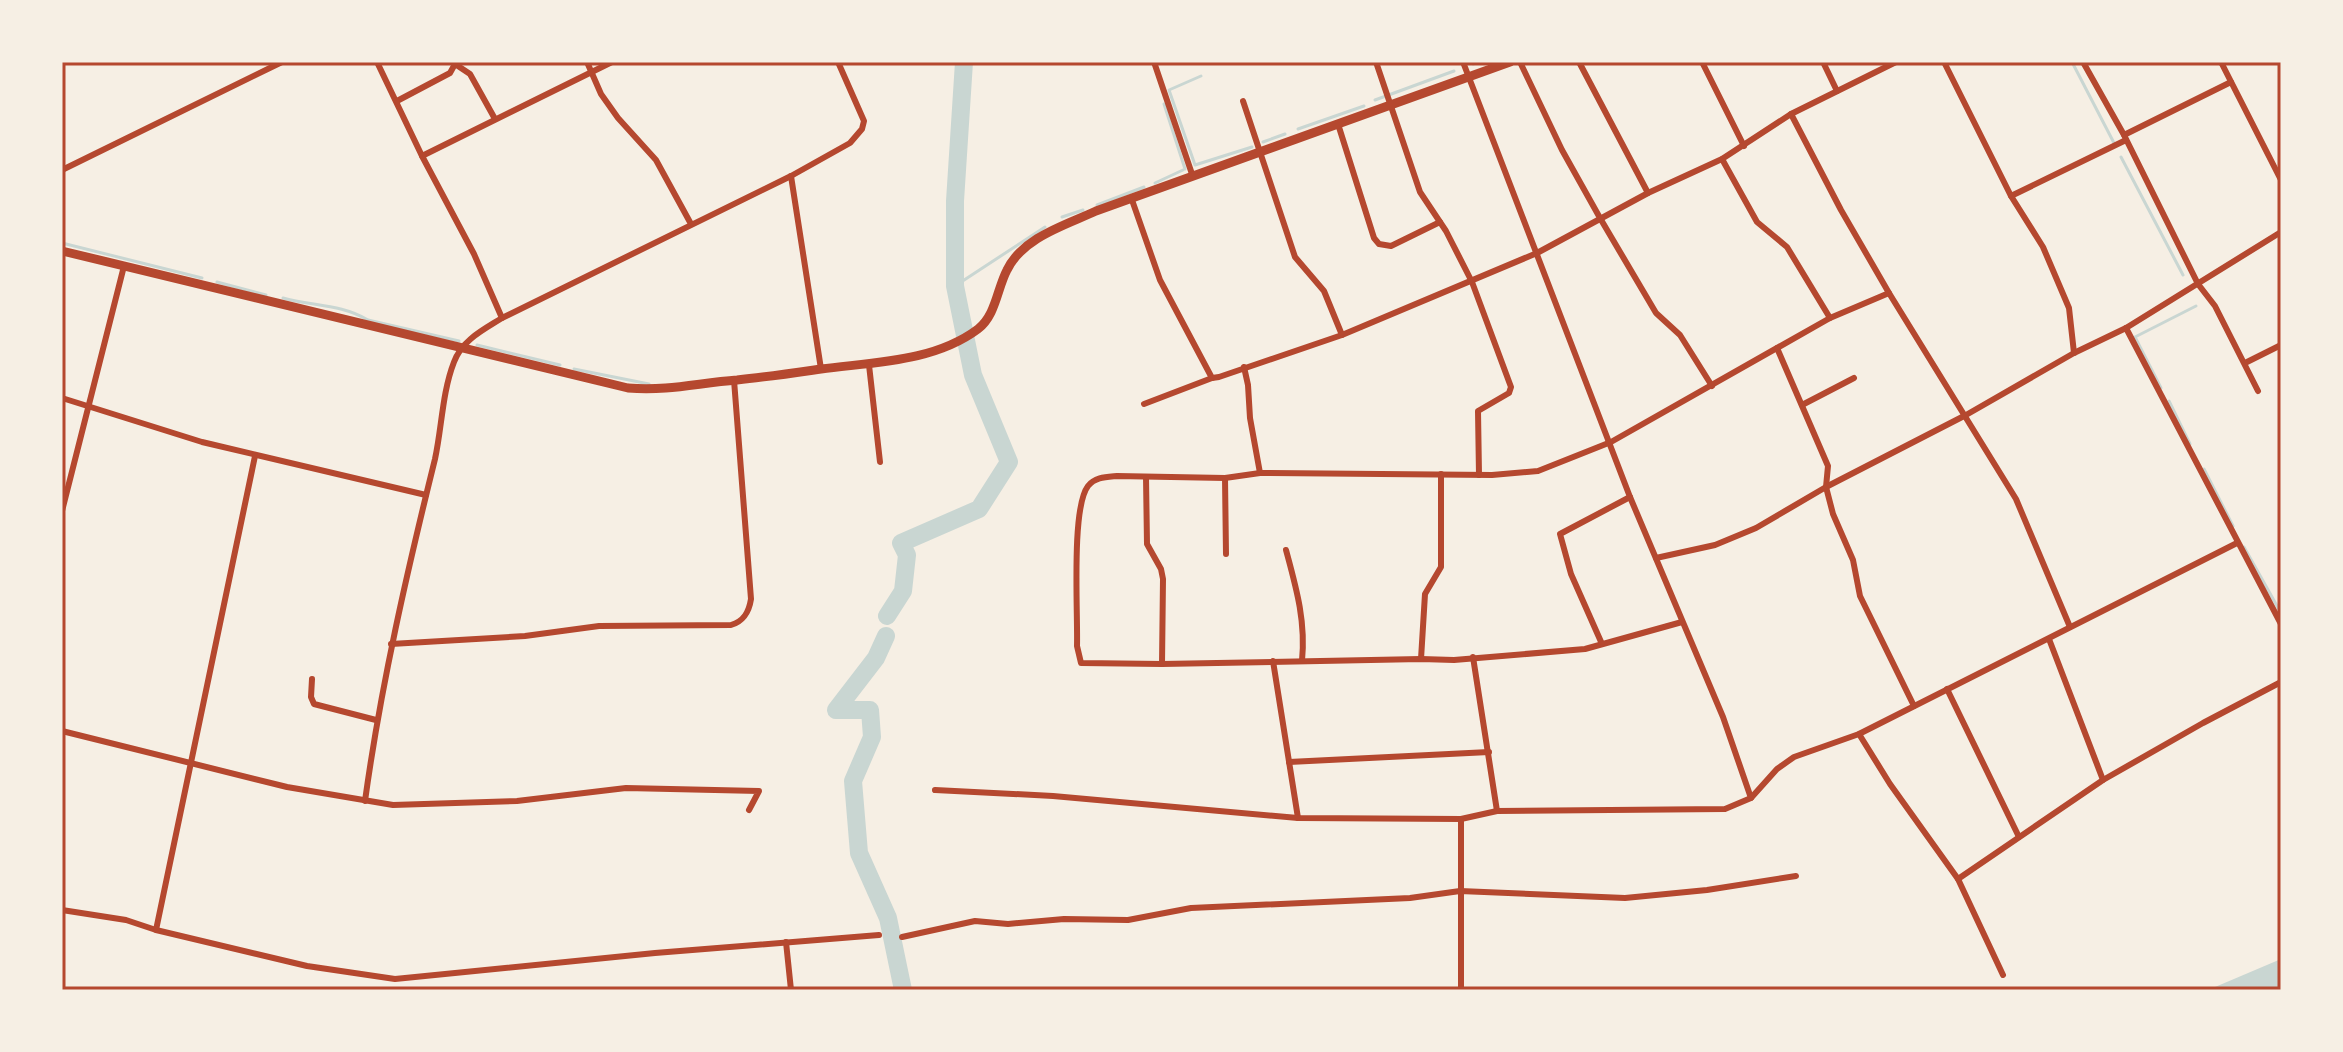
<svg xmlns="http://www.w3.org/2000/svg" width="2343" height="1052" font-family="Jost,sans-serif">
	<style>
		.water { fill: #c9d6d2 }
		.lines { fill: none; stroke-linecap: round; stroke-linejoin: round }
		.stream { stroke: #c9d6d2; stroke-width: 3 }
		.river { stroke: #c9d6d2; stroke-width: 18 }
		.minor { stroke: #b5482f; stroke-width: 6 }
		.primary { stroke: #b5482f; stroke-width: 9 }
		.neatline { fill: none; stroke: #b5482f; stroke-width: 3 }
	</style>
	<rect width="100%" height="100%" fill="#f6efe4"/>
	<!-- water -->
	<polygon class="water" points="2281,959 2281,990 2208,990"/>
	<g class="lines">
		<!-- stream -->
		<g class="stream">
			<polyline points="2072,62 2114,143"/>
			<polyline points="1473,64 1479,62"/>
			<polyline points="1201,76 1169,90 1195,165 1252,147"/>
			<polyline points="1375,100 1454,71"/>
			<polyline points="1164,104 1185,169"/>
			<polyline points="1298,129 1364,106"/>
			<polyline points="1263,142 1285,134"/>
			<polyline points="2121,157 2183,275"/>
			<polyline points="1155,183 1183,170"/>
			<polyline points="1097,205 1144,187"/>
			<polyline points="1062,217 1083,210"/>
			<polyline points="62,243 202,278"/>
			<polyline points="217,282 266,295"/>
			<polyline points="955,286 1045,227"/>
			<path d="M283,298C312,306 342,304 368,320L459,341"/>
			<polyline points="477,345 560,365"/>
			<polyline points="574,369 649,384"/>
			<polyline points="2161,388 2135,337 2196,306"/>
			<polyline points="2169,401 2190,444"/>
			<polyline points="2204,469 2233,526"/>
			<polyline points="2244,547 2281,613"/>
		</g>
		<!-- river -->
		<g class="river">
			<polyline points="887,616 903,591 907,555 901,543 979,509 1009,462 973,375 955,286 955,201 964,62"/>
			<polyline points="886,636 876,658 836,710 870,710 872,737 853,781 859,853 888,918 903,990"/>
		</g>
		<!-- minor -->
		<g class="minor">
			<polyline points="377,62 422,156 474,254 502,318"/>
			<polyline points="452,62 470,74 495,119"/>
			<polyline points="587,62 601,94 618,118 656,160 691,224"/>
			<polyline points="1154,62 1193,177"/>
			<polyline points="1376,62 1420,192 1446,231 1472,282 1511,387 1509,393 1478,411 1479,475"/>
			<polyline points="1463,62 1630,497 1723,717 1751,798"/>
			<polyline points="1520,62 1562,150 1600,218 1656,313 1680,335 1712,386"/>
			<polyline points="1579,62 1648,193"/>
			<polyline points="1702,62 1744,146"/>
			<polyline points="1823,62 1837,91"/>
			<polyline points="1944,62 2011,196 2043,247 2069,308 2074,353"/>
			<polyline points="2083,62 2124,135 2198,284 2215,306 2258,391"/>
			<polyline points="2221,62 2281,180"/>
			<polyline points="397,101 450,73 455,64"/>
			<polyline points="1243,101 1295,257 1324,291 1342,335"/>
			<polyline points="1791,114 1841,210 1889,293 2016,499 2070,627"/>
			<polyline points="1338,124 1374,238 1379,244 1391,246 1440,222"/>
			<polyline points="2124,135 2231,82"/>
			<polyline points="422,156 612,62"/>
			<polyline points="1722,159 1757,222 1787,247 1830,318"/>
			<polyline points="62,170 282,62"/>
			<polyline points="791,176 821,369"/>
			<polyline points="2011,196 2126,140"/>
			<polyline points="1132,200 1160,280 1212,378 1219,377 1342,335 1537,253 1648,193 1722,159 1791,114 1896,62"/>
			<polyline points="2126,328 2281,624"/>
			<polyline points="1777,348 1828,466 1826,487 1833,514 1853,560 1860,596 1914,706"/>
			<polyline points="2245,363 2281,345"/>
			<polyline points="869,365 880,462"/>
			<polyline points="1244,367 1248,385 1250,418 1260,473"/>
			<polyline points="62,398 202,442 426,495"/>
			<polyline points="1144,404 1212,378"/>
			<polyline points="1802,405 1854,378"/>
			<polyline points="1146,477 1147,544 1161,569 1163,579 1162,664"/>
			<polyline points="1225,478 1226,554"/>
			<polyline points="62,511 124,266"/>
			<path d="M1286,550C1296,587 1306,621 1302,661"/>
			<polyline points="1656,558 1715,545 1756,528 1826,487 1966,415 2074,353 2126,328 2281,232"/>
			<path d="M1682,622L1585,649L1454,660L1421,659L1162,664L1081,663L1077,646C1078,614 1071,508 1088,486C1095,477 1106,477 1117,476L1225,478L1260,473L1492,475L1538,471L1611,442L1830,318L1889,293"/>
			<polyline points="2049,639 2103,780"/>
			<path d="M391,644L525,636L599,626L731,625C744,621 749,612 751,599L734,380"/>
			<polyline points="1602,644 1571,574 1560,534 1630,497"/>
			<polyline points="1473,657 1497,811"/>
			<polyline points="1421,659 1425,594 1441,567 1441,474"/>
			<polyline points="1273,661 1298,818"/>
			<polyline points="312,679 311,697 314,704 376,720"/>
			<polyline points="1947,689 2019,837"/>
			<polyline points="62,731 287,787 393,805 517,801 626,788 759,791 749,810"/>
			<polyline points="1859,734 1890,784 1958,879 2003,975"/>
			<polyline points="1289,762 1489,752"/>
			<polyline points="935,790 1053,796 1298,818 1461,819 1497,811 1725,809 1751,798 1777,769 1794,757 1859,734 2237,543"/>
			<path d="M365,801C381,685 407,572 435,459C442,427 442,393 454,362C462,340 483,330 502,318L791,176L850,143L862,129L864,121L838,62"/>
			<polyline points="1958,879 2103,780 2203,723 2281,682"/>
			<polyline points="62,910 126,920 156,930 307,966 395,979 655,953 879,935"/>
			<polyline points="156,930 255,456"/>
			<polyline points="902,937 975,921 1008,924 1064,919 1128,920 1191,908 1410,898 1460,891 1625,898 1707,890 1796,876"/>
			<polyline points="786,942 791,990"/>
			<polyline points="1461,990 1461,819"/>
		</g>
		<!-- primary -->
		<path class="primary" d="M62,251L628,388C670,391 697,383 737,380C766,377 793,373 821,369C874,362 934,362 978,329C996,315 997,289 1007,270C1023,237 1066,225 1096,211L1510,62"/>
	</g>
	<!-- border -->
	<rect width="2343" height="1052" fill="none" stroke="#f6efe4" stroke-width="128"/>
	<rect x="64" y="64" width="2215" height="924" class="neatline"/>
</svg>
